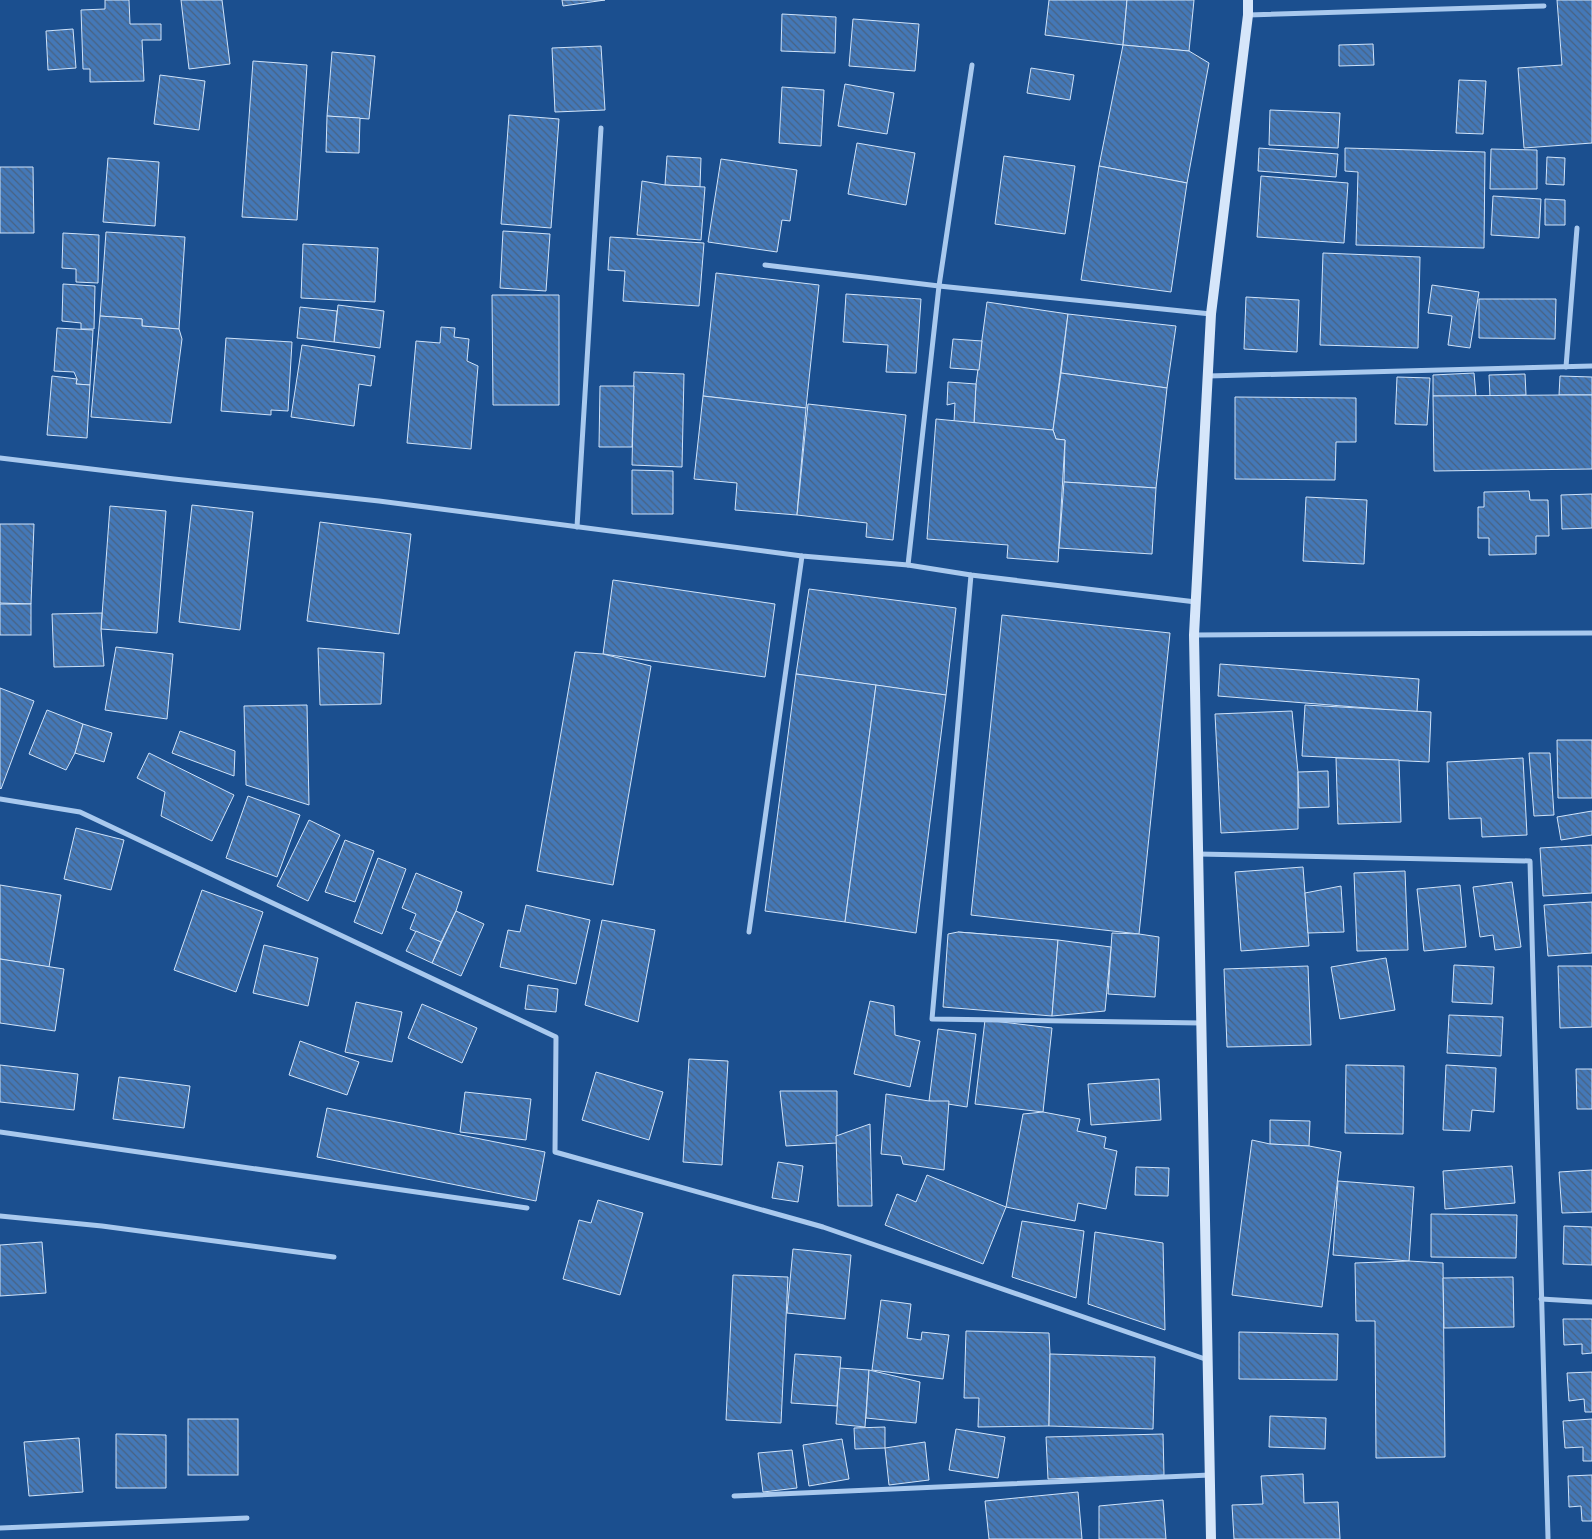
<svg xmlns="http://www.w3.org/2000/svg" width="1592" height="1539" font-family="'IBM Plex Sans',sans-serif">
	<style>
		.building { fill: url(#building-back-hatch); stroke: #cfe3fa }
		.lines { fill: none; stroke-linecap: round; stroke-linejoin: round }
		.street { stroke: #a9c9ee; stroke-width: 5 }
		.secondary { stroke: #d6e6fa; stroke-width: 10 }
	</style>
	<defs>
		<pattern id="building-back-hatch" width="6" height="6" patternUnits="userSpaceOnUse" patternTransform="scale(1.25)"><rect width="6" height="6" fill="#4478b7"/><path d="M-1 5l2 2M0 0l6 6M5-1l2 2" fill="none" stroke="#486282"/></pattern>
	</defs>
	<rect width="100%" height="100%" fill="#1b4f8f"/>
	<!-- building -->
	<g class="building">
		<polygon points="105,0 129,0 130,24 161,24 161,40 142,40 144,81 90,82 90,69 83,69 81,10 105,9"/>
		<polygon points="181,0 222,0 230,64 189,69"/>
		<polygon points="562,0 605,0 563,6"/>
		<polygon points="1049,0 1127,0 1123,45 1045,35"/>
		<polygon points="1127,0 1194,0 1189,51 1123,45"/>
		<polygon points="1557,0 1592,0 1592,143 1524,148 1518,68 1562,65"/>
		<polygon points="782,14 836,17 835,53 781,51"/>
		<polygon points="853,19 919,24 915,71 849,66"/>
		<polygon points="73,29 76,68 48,70 46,31"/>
		<polygon points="1373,44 1374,65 1339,66 1339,45"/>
		<polygon points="1123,45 1189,51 1209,63 1187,183 1099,166"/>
		<polygon points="601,46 605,110 555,112 552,48"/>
		<polygon points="332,52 375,56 369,119 327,116"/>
		<polygon points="253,61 307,65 297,220 242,217"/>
		<polygon points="1031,68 1074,75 1070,100 1027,93"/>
		<polygon points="160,75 205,81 199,130 154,124"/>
		<polygon points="1459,80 1486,81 1483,134 1456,133"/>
		<polygon points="845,84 894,93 887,134 838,126"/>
		<polygon points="782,87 824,90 821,146 779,143"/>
		<polygon points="1270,110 1340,113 1338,148 1269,145"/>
		<polygon points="509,115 559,119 551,228 501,224"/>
		<polygon points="327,116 360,118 359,153 326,152"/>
		<polygon points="857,143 915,153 906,205 848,194"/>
		<polygon points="1259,148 1338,154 1336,177 1258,171"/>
		<polygon points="1345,148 1485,152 1484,248 1356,245 1358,172 1345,171"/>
		<polygon points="1491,149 1537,150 1537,189 1490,189"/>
		<polygon points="667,156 701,158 700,187 665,185"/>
		<polygon points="1004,156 1075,166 1065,234 995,224"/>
		<polygon points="1547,157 1565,158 1564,185 1546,184"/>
		<polygon points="108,158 159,162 155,226 103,222"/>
		<polygon points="721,159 797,170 790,221 782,220 777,252 708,242"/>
		<polygon points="1099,166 1187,183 1171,292 1081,280"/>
		<polygon points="0,167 33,167 34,233 0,233"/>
		<polygon points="1261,176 1348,183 1344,243 1257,237"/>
		<polygon points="642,181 665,185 705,187 701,240 637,235"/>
		<polygon points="1493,196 1541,199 1539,238 1491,235"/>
		<polygon points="1545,199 1565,200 1565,225 1545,225"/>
		<polygon points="503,231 550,234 546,291 500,288"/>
		<polygon points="106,232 185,237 179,329 142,326 142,319 100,316"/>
		<polygon points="63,233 99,235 98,283 76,282 76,269 62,268"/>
		<polygon points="610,237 704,243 699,306 623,301 625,271 608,270"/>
		<polygon points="303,244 378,248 375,302 301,298"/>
		<polygon points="1323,253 1420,257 1418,348 1320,345"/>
		<polygon points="716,273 819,285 806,408 703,396"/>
		<polygon points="63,284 95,286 94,329 81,329 81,323 62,321"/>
		<polygon points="1432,285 1479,292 1470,348 1448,345 1452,316 1428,313"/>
		<polygon points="846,294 921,299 916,373 886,372 888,345 843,342"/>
		<polygon points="492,295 559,295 559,405 493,405"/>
		<polygon points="1246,297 1299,300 1297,352 1244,349"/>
		<polygon points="1479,299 1556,299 1555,339 1479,338"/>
		<polygon points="987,302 1068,314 1053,430 974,423 976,384"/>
		<polygon points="338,305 384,311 380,348 334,342"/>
		<polygon points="300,307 337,311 334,342 297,338"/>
		<polygon points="1068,314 1176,326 1167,388 1061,373"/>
		<polygon points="100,316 142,319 142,326 179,329 182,339 171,423 91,417"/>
		<polygon points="441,327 455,328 454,337 469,339 467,361 478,366 471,449 407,443 416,341 440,343"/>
		<polygon points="57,328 93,330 90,385 76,384 77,379 74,372 54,371"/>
		<polygon points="226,338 292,342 288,411 271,410 271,415 221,411"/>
		<polygon points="953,339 982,341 979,370 950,368"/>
		<polygon points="302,345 375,356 371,386 359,384 354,426 291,417"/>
		<polygon points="634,372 684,374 682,467 632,465"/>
		<polygon points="1061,373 1167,388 1156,488 1064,482 1065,440 1056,439 1053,430"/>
		<polygon points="1474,373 1476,396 1433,396 1433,375"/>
		<polygon points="1525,374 1526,395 1490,396 1489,375"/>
		<polygon points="52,376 77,379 76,384 90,385 87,438 47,435"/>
		<polygon points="1560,376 1592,377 1592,395 1559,395"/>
		<polygon points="1397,377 1430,378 1427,425 1395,424"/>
		<polygon points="948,382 976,384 974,423 954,422 955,403 947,405"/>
		<polygon points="600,386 634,386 632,447 599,447"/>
		<polygon points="1559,395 1592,395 1592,469 1434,471 1433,396"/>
		<polygon points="703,396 806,408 797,515 735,510 737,483 694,479"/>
		<polygon points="1235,397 1356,398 1356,442 1336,442 1335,480 1235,479"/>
		<polygon points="808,404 906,415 893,540 866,537 867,523 797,515"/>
		<polygon points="936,419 1053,430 1056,439 1065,440 1058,562 1007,558 1008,545 927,539"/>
		<polygon points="632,470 673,471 673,514 632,514"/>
		<polygon points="1064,482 1156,488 1152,554 1059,548"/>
		<polygon points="1529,491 1530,500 1548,500 1549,536 1536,536 1536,554 1489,555 1489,538 1478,538 1478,507 1484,507 1484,492"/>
		<polygon points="1592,494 1592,528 1562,529 1561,495"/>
		<polygon points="1306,497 1367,500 1364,564 1303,561"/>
		<polygon points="192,505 253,512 240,630 179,622"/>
		<polygon points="110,506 166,511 157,633 101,629"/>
		<polygon points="320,522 411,534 399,634 307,621"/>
		<polygon points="0,524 34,524 31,604 0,603"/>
		<polygon points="613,580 775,604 765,677 603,654"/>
		<polygon points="809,589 956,608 946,695 796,674"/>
		<rect x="0" y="604" width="31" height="31"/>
		<polygon points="102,613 101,629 104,666 54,667 52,614"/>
		<polygon points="1002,615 1170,633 1139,934 971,915"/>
		<polygon points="116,647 173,654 167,719 105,710"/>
		<polygon points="318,648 384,653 381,704 320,705"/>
		<polygon points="575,652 603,654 651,666 613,885 537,871"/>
		<polygon points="1220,664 1419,679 1417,712 1218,696"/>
		<polygon points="796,674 876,685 845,922 765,911"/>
		<polygon points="876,685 946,695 916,933 845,922"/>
		<polygon points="0,688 34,701 1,789 0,788"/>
		<polygon points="307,705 309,805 246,785 244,706"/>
		<polygon points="1305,705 1431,712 1429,762 1302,756"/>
		<polygon points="47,710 83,724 75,753 66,770 29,754"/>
		<polygon points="1292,711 1298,772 1298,829 1221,833 1215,714"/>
		<polygon points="83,724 112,733 104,762 75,753"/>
		<polygon points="180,731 235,751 234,776 172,753"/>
		<polygon points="1557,740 1592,740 1592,798 1558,798"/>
		<polygon points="149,753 234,795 212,841 161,816 165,792 137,778"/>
		<polygon points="1529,753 1550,753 1554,815 1534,816"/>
		<polygon points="1336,758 1399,760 1401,822 1338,824"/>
		<polygon points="1523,758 1527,835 1482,837 1481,818 1449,819 1447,762"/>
		<polygon points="1328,771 1329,807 1299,808 1298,772"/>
		<polygon points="248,796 300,815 277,877 226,858"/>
		<polygon points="1592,811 1592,835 1561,840 1557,817"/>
		<polygon points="309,820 340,835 308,901 277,886"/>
		<polygon points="76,828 124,840 111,890 64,879"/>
		<polygon points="345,840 374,851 355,902 325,892"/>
		<polygon points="1592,845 1592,893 1543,896 1540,848"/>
		<polygon points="378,858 406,869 382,934 354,922"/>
		<polygon points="1303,867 1309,946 1241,951 1235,872"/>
		<polygon points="1405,871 1408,950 1357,951 1354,873"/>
		<polygon points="416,873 462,892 456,911 441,942 410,929 416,914 402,908"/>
		<polygon points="1512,882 1521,947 1495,950 1493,935 1480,937 1473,887"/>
		<polygon points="0,885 61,895 49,967 0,959"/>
		<polygon points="1460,885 1466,947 1424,951 1417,889"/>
		<polygon points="1341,886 1344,932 1308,933 1305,893"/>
		<polygon points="202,890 263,912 236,992 174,970"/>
		<polygon points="1592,902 1592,953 1548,956 1544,905"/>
		<polygon points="526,905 590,920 576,984 500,967 508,930 520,932"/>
		<polygon points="456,911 484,924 461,976 432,963"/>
		<polygon points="602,920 655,930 638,1022 585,1005"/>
		<polygon points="416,931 441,942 432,963 406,951"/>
		<polygon points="958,932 997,935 992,992 952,987"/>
		<polygon points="958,932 1058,940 1052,1016 943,1007 948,934"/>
		<polygon points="1112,933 1139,934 1159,937 1155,997 1108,994"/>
		<polygon points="1058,940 1111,947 1105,1011 1052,1016"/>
		<polygon points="264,945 318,958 308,1006 253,993"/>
		<polygon points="1386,958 1395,1010 1340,1019 1331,967"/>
		<polygon points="0,959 64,969 55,1031 0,1023"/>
		<polygon points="1454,965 1494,967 1492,1004 1452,1002"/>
		<polygon points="1308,966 1311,1045 1227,1047 1224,969"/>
		<polygon points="1558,966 1592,966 1592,1027 1560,1028"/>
		<polygon points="528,985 558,989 556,1012 525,1009"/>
		<polygon points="870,1001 894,1006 895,1035 920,1041 910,1087 854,1074"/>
		<polygon points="356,1002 402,1012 392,1062 345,1052"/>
		<polygon points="422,1004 477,1028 462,1063 408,1038"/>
		<polygon points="1449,1015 1503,1017 1501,1056 1447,1053"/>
		<polygon points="985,1020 1052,1028 1043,1112 975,1104"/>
		<polygon points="938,1029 976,1034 967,1107 929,1101"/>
		<polygon points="300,1041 359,1062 347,1095 289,1075"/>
		<polygon points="689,1059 728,1061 722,1165 683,1162"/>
		<polygon points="0,1065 78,1074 74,1110 0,1102"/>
		<polygon points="1346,1065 1404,1066 1403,1134 1345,1133"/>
		<polygon points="1446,1065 1496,1068 1494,1112 1472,1110 1470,1131 1443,1130"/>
		<polygon points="1576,1069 1592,1069 1592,1109 1577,1109"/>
		<polygon points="596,1072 663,1092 649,1140 582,1120"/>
		<polygon points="119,1077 190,1086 184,1128 113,1119"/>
		<polygon points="1159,1079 1161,1120 1091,1125 1088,1084"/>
		<polygon points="780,1091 837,1091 837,1143 786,1146"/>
		<polygon points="465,1092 531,1099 526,1140 460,1132"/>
		<polygon points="886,1094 929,1101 949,1101 944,1170 903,1164 901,1156 881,1154"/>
		<polygon points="327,1108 545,1152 536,1201 317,1157"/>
		<polygon points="1043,1112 1080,1119 1077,1131 1106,1137 1104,1148 1117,1151 1106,1209 1078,1203 1075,1221 1006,1207 1023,1114"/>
		<polygon points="1270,1120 1310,1121 1309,1146 1270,1144"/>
		<polygon points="870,1124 872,1206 838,1206 836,1136"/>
		<polygon points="1252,1140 1270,1144 1309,1146 1341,1152 1322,1307 1232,1295"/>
		<polygon points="778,1162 803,1166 798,1202 772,1198"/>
		<polygon points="1512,1166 1515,1203 1445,1209 1443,1171"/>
		<polygon points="1136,1167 1169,1168 1168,1196 1135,1195"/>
		<polygon points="1592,1170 1592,1212 1562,1213 1559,1172"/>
		<polygon points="927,1175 1006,1207 983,1264 885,1225 897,1194 916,1202"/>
		<polygon points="1338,1181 1414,1187 1409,1261 1333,1255"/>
		<polygon points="598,1200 643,1213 620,1295 563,1279 579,1220 591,1223"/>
		<polygon points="1431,1214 1517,1215 1516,1258 1431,1257"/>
		<polygon points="1022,1221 1084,1231 1076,1298 1012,1277"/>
		<polygon points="1564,1226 1592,1227 1592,1265 1563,1264"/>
		<polygon points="1095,1232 1163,1243 1165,1330 1088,1304"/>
		<polygon points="42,1242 46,1293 0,1296 0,1245"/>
		<polygon points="793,1249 851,1255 845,1319 787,1313"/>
		<polygon points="1409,1261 1443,1263 1445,1457 1376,1458 1375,1321 1356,1321 1355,1263"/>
		<polygon points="733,1275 788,1277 781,1423 726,1420"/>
		<polygon points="1513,1277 1514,1327 1444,1328 1443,1278"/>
		<polygon points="881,1300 911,1304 907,1338 921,1340 922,1332 949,1335 943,1379 872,1370"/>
		<polygon points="1563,1319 1592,1319 1592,1353 1582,1354 1582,1344 1564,1345"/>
		<polygon points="966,1331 1049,1333 1050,1354 1049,1426 978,1427 979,1398 964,1398"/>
		<polygon points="1239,1332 1338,1334 1337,1380 1239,1379"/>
		<polygon points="795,1354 841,1357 837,1406 791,1403"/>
		<polygon points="1050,1354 1155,1357 1153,1429 1049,1426"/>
		<polygon points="840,1368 869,1370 865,1427 836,1424"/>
		<polygon points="869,1370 920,1382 916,1423 866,1418"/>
		<polygon points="1592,1372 1592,1412 1585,1412 1584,1399 1569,1401 1567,1373"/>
		<polygon points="1270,1416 1326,1418 1325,1449 1269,1447"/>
		<rect x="188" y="1419" width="50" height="56"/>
		<polygon points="1592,1419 1592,1461 1583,1461 1583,1447 1565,1448 1563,1421"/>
		<polygon points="885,1427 885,1448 855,1449 854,1428"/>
		<polygon points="956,1429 1005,1437 998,1478 949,1470"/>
		<polygon points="116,1434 166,1435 166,1488 116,1488"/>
		<polygon points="1163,1434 1164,1475 1048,1479 1046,1437"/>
		<polygon points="79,1438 83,1492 29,1496 24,1442"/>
		<polygon points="842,1439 849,1479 809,1486 803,1445"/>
		<polygon points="925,1442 929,1480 889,1485 885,1448"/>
		<polygon points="792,1450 797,1488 763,1492 758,1453"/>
		<polygon points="1303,1474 1304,1503 1338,1502 1340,1539 1234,1539 1232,1505 1263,1504 1261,1476"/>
		<polygon points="1592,1475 1592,1521 1582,1521 1581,1506 1569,1507 1568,1476"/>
		<polygon points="1078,1492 1082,1539 989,1539 985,1501"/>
		<polygon points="1163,1500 1166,1539 1099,1539 1099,1506"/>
	</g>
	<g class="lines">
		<!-- street -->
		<g class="street">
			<polyline points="1248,15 1544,6"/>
			<polyline points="765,265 939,286 1211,314"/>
			<polyline points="1566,367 1577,228"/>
			<polyline points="1208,376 1592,366"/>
			<polyline points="0,458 174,479 379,501 802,556 908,565 971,575 1196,602"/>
			<polyline points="577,527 601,128"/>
			<polyline points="908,565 939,286 972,65"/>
			<polyline points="971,575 932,1019 1201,1023"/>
			<polyline points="1194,635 1592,633"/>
			<polyline points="0,799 80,812 556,1037 555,1152 823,1227 1208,1360"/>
			<polyline points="1198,854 1530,861 1548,1538"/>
			<polyline points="749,932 802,556"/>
			<polyline points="0,1132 527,1208"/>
			<polyline points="0,1216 102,1226 334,1257"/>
			<polyline points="1541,1299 1592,1302"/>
			<polyline points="734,1496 1210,1475"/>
			<polyline points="0,1528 247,1518"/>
		</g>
		<!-- secondary -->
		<polyline class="secondary" points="1211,1539 1194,635 1211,314 1248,15 1248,0"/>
	</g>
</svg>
